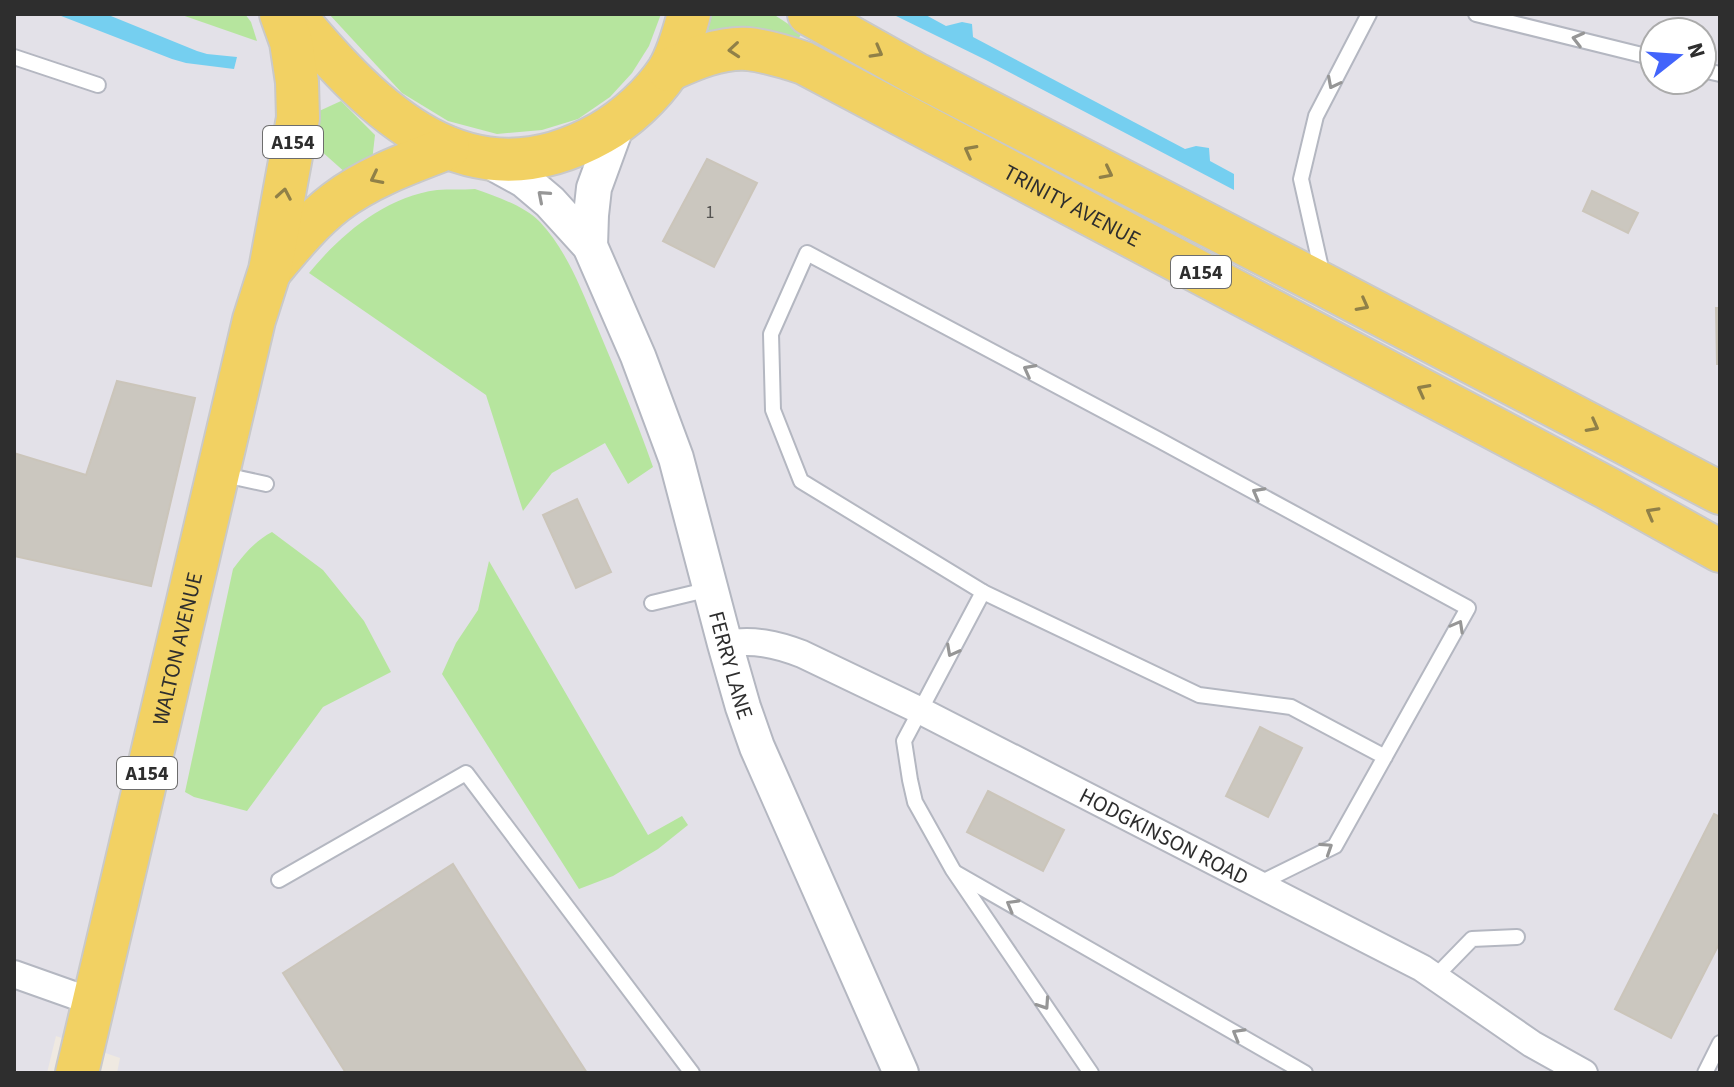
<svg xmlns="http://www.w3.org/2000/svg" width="1734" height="1087" font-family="'Source Sans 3',sans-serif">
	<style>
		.industrial { fill: #e3e1e8; fill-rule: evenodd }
		.green { fill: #b6e59e }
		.water { fill: #75cff0 }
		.building { fill: #cbc7bf; stroke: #cbc5ba; stroke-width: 2 }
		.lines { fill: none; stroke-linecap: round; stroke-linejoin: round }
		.service-casing { stroke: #b4b7c1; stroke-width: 18 }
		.minor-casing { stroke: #b4b7c1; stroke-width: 30 }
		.tertiary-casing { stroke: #b4b7c1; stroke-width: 38 }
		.primary-casing { stroke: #c9c9c9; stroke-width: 46 }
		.service { stroke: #fff; stroke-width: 14 }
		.minor { stroke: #fff; stroke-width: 26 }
		.tertiary { stroke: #fff; stroke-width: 34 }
		.primary { stroke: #f2d163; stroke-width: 42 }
		.oneway { stroke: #969696 }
		.oneway2 { stroke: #908048 }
		.labels { text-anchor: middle; stroke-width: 7; stroke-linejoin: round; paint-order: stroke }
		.number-label { font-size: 18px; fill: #555452 }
		.shield { fill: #fff; stroke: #6d6d6d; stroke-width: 2 }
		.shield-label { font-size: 20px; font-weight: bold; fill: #2e2e2e }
		.street-label { font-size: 22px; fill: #2e2e2e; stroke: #fff }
	</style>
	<rect width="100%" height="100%" fill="#efe9e1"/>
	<!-- industrial -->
	<path class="industrial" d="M14,14H1720V1073H117L120,1058L56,1036L47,1073H14ZM1654,32H1702V80H1654Z"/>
	<!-- green -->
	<g class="green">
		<polygon points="179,14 245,14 251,22 257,41"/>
		<polygon points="329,14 661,14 649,46 632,73 610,97 578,119 542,130 497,134 448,121 402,93"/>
		<polygon points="712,14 773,14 802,33 795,44 706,38"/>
		<polygon points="341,101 375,135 372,161 347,174 311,142 317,112"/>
		<path d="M475,189C495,196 525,206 540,222C567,251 581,289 596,324C616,372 636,418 653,467L628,484L605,443L552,473L523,511L486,395L309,273C341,234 385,197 437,190C449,189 462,190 475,189Z"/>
		<path d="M272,532L323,570L364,621L391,672L323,707L247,811L194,797L185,792L233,569C244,554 255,541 272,532Z"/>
		<polygon points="489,561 648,835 682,816 688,825 658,849 613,876 579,889 442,674 456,643 478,610"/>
	</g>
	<!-- water -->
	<g class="water">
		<polygon points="56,14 106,14 197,51 207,54 237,57 234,69 186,63 172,59"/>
		<polygon points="892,14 924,14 946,26 962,22 972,24 973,37 1185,149 1196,146 1209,148 1210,161 1234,174 1234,190 986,60"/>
	</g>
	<!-- building -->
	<g class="building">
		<polygon points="707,159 757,183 714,267 663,241"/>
		<polygon points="1592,191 1638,213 1628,233 1583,211"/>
		<polygon points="1716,308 1720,308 1720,364 1717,364"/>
		<polygon points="117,381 195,398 151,586 14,556 14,453 86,475"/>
		<polygon points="577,499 611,572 576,588 543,515"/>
		<polygon points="1260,727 1302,748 1268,817 1226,796"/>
		<polygon points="988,791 1064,830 1043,871 967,832"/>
		<polygon points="1714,814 1720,817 1720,942 1671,1038 1615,1009"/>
		<polygon points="453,864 485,915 587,1073 346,1073 283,973"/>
	</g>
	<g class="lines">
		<defs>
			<g id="service">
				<polyline points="1476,14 1654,58"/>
				<polyline points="14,57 98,85"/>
				<polyline points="1702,70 1720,74"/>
				<polyline points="1323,277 1301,179 1316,116 1369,14"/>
				<polyline points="220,474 266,484"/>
				<polyline points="983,592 904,741 910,780 915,802 953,870 1091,1073"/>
				<polyline points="652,603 710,589"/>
				<polyline points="956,873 1305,1073"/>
				<polyline points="279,880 466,773 692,1073"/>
				<polyline points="1258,884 1335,846 1468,608 1159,440 807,253 771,334 773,410 801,481 983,592 1199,695 1291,707 1385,757"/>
				<polyline points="1435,977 1472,939 1517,937"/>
				<polyline points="1705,1073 1720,1043"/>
			</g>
			<g id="minor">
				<path id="s1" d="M725,644C753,639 776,644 802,654L921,711L1422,968L1532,1044L1584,1073"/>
				<polyline points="14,974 93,1002"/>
			</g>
			<g id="tertiary">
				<path id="s2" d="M486,159L524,180L550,202L590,246L638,356L676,458L725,644L743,707L757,747L901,1073"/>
				<polyline points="590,246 591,215 594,188 617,125"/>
			</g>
			<g id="primary">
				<path d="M293,14C374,111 468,208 601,133C626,119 652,95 668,71C678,55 684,32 689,14"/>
				<polyline points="809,14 918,75 1324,285 1720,493"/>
				<path id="s3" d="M669,70C693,59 721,47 748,49C767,51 786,57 804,63L1607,488L1720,551"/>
				<path d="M271,270C291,246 311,221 336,202C369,177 409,163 448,148"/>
				<path id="s4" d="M77,1073L254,320L270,270L298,118L297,82L291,42L281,14"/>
			</g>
		</defs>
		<!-- service casing -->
		<use href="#service" class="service-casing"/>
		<!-- minor casing -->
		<use href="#minor" class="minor-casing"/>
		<!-- tertiary casing -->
		<use href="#tertiary" class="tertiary-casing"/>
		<!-- primary casing -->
		<use href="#primary" class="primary-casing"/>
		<!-- service -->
		<use href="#service" class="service"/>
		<!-- minor -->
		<use href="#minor" class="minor"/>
		<!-- tertiary -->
		<use href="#tertiary" class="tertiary"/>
		<!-- primary -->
		<use href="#primary" class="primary"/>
	</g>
	<!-- one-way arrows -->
	<defs><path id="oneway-chevron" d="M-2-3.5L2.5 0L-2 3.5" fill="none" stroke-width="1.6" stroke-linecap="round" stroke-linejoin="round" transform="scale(2)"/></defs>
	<g class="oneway">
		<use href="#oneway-chevron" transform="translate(1578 39) rotate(-166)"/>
		<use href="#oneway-chevron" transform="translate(1333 83) rotate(117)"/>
		<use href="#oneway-chevron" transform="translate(543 196) rotate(-139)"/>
		<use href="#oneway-chevron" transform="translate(1029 370) rotate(-152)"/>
		<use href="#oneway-chevron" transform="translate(1258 493) rotate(-151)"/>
		<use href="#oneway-chevron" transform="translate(1458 626) rotate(-61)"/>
		<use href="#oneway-chevron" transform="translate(952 651) rotate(118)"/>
		<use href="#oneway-chevron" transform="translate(1327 848) rotate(-33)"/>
		<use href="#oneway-chevron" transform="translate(1012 905) rotate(-150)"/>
		<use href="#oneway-chevron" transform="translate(1044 1004) rotate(56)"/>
		<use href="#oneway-chevron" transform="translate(1238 1034) rotate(-150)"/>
	</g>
	<g class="oneway2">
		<use href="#oneway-chevron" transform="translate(734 50) rotate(175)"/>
		<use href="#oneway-chevron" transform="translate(877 52) rotate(29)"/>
		<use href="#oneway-chevron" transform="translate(970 151) rotate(-152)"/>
		<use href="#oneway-chevron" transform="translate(1107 173) rotate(27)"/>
		<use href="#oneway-chevron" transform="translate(376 178) rotate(153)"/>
		<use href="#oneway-chevron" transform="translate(284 194) rotate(-80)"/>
		<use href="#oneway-chevron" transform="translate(1363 305) rotate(28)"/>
		<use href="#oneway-chevron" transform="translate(1423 390) rotate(-152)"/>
		<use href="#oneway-chevron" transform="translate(1593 426) rotate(28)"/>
		<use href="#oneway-chevron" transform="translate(1652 513) rotate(-151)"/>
	</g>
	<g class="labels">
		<!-- number labels -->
		<g class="number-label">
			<text x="710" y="218">1</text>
		</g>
		<!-- shield labels -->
		<g class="shield">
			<rect x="263" y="126" width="60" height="32" rx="6"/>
			<rect x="1171" y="256" width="60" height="32" rx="6"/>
			<rect x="117" y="757" width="60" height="32" rx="6"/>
		</g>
		<g class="shield-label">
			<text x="293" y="149">A154</text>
			<text x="1201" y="279">A154</text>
			<text x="147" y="780">A154</text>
		</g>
		<!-- street labels -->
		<g class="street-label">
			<text dy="8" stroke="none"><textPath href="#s3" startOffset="444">TRINITY AVENUE</textPath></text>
			<text dy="8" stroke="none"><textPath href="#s4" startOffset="436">WALTON AVENUE</textPath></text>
			<text dy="8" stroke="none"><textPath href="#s2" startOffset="580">FERRY LANE</textPath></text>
			<text dy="8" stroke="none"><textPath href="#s1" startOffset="484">HODGKINSON ROAD</textPath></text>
		</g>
	</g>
	<!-- border -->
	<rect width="1734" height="1087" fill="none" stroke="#2e2e2e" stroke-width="32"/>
	<!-- north arrow -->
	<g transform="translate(1678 56) rotate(73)"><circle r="38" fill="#ffffff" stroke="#ababab" stroke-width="2"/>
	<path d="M0-6L14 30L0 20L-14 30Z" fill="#4264fb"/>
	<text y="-12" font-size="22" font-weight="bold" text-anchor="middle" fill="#2e2e2e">N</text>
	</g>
</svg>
